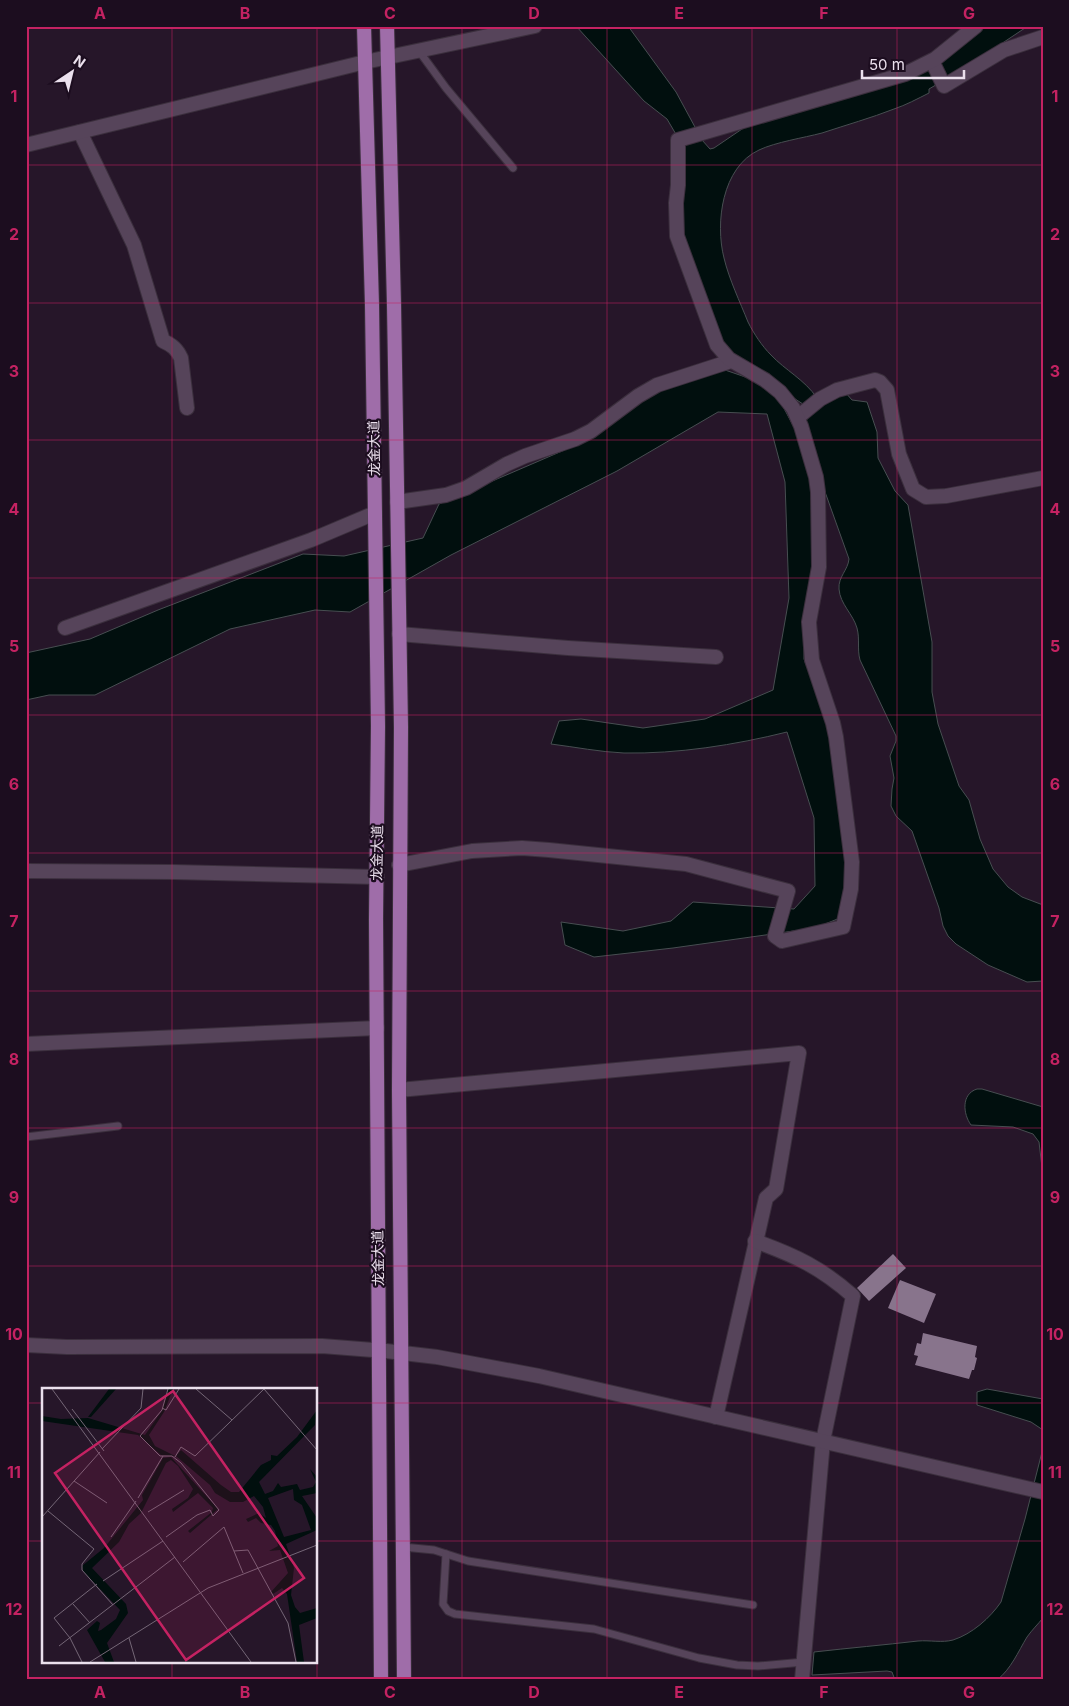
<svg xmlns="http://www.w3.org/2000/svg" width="1069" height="1706" font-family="Inter,'Noto Sans SC',sans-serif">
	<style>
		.water { fill: #010f0e; stroke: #474e51 }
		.building { fill: #88748c }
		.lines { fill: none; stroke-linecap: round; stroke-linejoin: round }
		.service-casing { stroke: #3b2f3d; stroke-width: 9 }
		.minor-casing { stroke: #3b2f3d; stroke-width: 16 }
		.tertiary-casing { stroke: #3b2f3d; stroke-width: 16 }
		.secondary-casing { stroke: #3b2f3d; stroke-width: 16 }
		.primary-casing { stroke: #3b2f3d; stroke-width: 16 }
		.service { stroke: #56445a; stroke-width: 7 }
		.minor { stroke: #56445a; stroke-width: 14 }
		.tertiary { stroke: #56445a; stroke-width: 14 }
		.secondary { stroke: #56445a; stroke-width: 14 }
		.primary { stroke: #9f6da9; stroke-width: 14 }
		.grid { fill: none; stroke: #c42262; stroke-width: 1; stroke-opacity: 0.55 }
		.labels { text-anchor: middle; stroke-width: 4.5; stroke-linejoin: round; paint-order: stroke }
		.street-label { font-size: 14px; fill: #ebe0ed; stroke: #1c0d1f }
		.inset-road { fill: none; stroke: #756777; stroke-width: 1 }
		.view { fill: #c42262; fill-opacity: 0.15; stroke: #c42262; stroke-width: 2.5 }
		.inset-edge { fill: none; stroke: #ebe0ed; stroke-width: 2.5 }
		.neatline { fill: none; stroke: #c42262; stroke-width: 2 }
		.grid-label { font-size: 16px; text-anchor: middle; font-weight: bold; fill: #c42262 }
	</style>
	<rect width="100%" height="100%" fill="#261629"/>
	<!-- water -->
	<g class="water">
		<path d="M576,26H628L676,92L702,140L710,149L714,148L745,127L940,64L982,26H1028L968,66L929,89V93C917,99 906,105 894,109C871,118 846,125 822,133C803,138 776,142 759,150C722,167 715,223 724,258C729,279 740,302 748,322C754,334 762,346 771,355C785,370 805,380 817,398L806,406L738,362L723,346L681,232L684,148L667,119L644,101Z"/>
		<path d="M725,370L757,381L779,399L795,429L814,491L815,561L805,613L804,659L831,731L848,868L840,918L815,928L673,948L594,957L565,945L561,922L623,931L671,921L693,902L794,909L815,886L814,818L787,732C735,745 677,754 624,753C600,752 575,747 551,744L559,721L581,719L643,728L705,719L773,690L789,598L785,482L767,414L718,412L617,471L451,555L350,612L315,610L230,629L95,695H49L26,700V653L90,639L158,610L303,554L344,556L423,538L439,504L590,439L655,391Z"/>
		<path d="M845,392L852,400L867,402L877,432L878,458L895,491L908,505L932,642V692L938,724L959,786L969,800L980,839L993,869L1008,887L1022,897L1043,905V981L1027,982L988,965L956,944L948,936L943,926L939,908L912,831L896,816L891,806L892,789L894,778L890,756L896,741V736L860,660C857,649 860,639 857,628C853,614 840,604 839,589C838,577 848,570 849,559L824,489L806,423L808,413Z"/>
		<path d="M977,1089H982L1043,1107V1176L1039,1142L1033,1134L1013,1127L971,1125C963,1114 961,1094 977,1089Z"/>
		<polygon points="987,1389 1043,1399 1043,1430 1031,1422 977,1405 977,1392"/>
		<path d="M1043,1448V1618C1038,1624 1032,1630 1027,1637C1018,1652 1011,1669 997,1680H895L892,1672L887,1671L812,1675L814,1652C849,1648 884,1645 918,1641C930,1640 942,1643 953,1640C972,1634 990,1618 1001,1602L1025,1519Z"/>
	</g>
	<!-- building -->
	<g class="building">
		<polygon points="893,1254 906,1268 869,1301 857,1288"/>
		<polygon points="900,1280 936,1294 924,1323 888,1308"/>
		<polygon points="923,1333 977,1346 975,1357 977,1358 974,1370 972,1370 969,1379 915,1365 918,1356 914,1355 917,1343 921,1344"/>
	</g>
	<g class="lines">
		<defs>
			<g id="service">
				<polyline points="419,51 446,88 513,168"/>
				<polyline points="26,1137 118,1126"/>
				<polyline points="403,1547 434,1550 468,1561 753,1605"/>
				<polyline points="446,1554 443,1604 448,1611 455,1614 594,1629 699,1658 737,1665 758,1666 804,1662"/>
			</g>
			<g id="minor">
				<polyline points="932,61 944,86 1004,50 1043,37"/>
				<polyline points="365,62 535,26"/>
				<path d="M80,132L134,245L163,341C172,345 177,349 181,358L187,408"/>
				<polyline points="798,417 820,399 837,390 875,380 880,382 887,390 899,454 913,489 926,497 946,496 1043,478"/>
				<polyline points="397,502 446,495 466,488 507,464 525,456 575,439 591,431 638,396 657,385 731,361"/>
				<polyline points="65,628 311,540 375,513"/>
				<polyline points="399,634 568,648 716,657"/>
				<polyline points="399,865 472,851 522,848 549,850 686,864 788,891 775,936 782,941 843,927 851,889 852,862 836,737 833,723 812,660 809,622 819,567 818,492 816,477 801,426 793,408 780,392 765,380 729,359 717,345 677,236 676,203 678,185 678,140 905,74 935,59 976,26"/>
				<polyline points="26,871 173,872 377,877"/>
				<polyline points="26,1044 377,1028"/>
				<polyline points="399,1090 799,1053 776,1189 766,1198 716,1417"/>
				<path d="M755,1241C796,1256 820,1267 853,1296L823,1441L802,1680"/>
			</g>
			<polyline id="tertiary" points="26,1345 67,1347 322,1346 386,1351 437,1357 539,1376 1043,1492"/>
			<polyline id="secondary" points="26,145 365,62"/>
			<g id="primary">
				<polyline points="364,26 372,305 378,726 376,919 381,1680"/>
				<polyline points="387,26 394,305 401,727 399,1090 404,1680"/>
			</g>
		</defs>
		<!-- service casing -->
		<use href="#service" class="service-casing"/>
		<!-- minor casing -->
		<use href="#minor" class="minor-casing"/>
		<!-- tertiary casing -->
		<use href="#tertiary" class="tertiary-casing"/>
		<!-- secondary casing -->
		<use href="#secondary" class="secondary-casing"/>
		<!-- primary casing -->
		<use href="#primary" class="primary-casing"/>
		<!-- service -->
		<use href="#service" class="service"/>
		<!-- minor -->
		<use href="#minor" class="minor"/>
		<!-- tertiary -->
		<use href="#tertiary" class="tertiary"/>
		<!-- secondary -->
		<use href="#secondary" class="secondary"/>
		<!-- primary -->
		<use href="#primary" class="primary"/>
	</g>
	<!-- grid -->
	<path class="grid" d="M172,26V1390M317,26V1680M462,26V1680M607,26V1680M752,26V1680M897,26V1680M26,165H1043M26,303H1043M26,440H1043M26,578H1043M26,715H1043M26,853H1043M26,991H1043M26,1128H1043M26,1266H1043M26,1403H44M316,1403H1043M26,1541H44M316,1541H1043M172,1662V1680"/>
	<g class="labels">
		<!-- street labels -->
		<g class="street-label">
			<text transform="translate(374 448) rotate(-91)" y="5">龙金大道</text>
			<text transform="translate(377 853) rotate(-89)" y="5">龙金大道</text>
			<text transform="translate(378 1258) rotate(-91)" y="5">龙金大道</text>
		</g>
	</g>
	<!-- overview -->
	<g transform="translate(42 1388)">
		<rect width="275" height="275" fill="#261629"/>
		<path d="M67,1H74L49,29H46ZM126,1H131L122,24L107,47L113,58L133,68L119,67L96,47L0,33V28L19,31L46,30L103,47L119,24ZM275,22L273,37L217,94L223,106L231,103L236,95L239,99L255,96L258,102L271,99L274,94L268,81L275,89V105L260,108L275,130V142L244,156L252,180L249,207L253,219L258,225L275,220V230L257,237L262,274H255L245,206L240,200L231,206L229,204L246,185L238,162L227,163L236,158L233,143L229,137L219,135L214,130L206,134L204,131L217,125L224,130L221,119L212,108L201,114H188L173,105L168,97L134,68L139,62L179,97L189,104H197L219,77L229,72V67L235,68L255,49ZM251,101L252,112L260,117L269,142L242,149L226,110ZM129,69L176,121L148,145L146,143L170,124L171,120L156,105L131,124L130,121L146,110L151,101L136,78L129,72L124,75L99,125L87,136L77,154L50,180L84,216L86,225L65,255L72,274H63L45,242L55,233L58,235L56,243L59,242L74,231L78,222L41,183L40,178L62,160L101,112L100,107L121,70Z" fill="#010f0e" fill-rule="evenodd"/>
		<path class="inset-road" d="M10,1L209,274M154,1L190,32M222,1L275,62M120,20L124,22L137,1M30,21L62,63M60,61L99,20L101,1M133,69L139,59L153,68L222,1M32,93L65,115M96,110L121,68M6,123L52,161L40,176V182L71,217M106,124L142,102M0,129L58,64M69,149L94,113M124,149L155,127L168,122L171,128L177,122L139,75L130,68H118L98,48L120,22L126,1M192,163L206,162L246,235L254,274M141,174L182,139L201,185M61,193L121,153M31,216L48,235M87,250L94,274M17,258L133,169M40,274L28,250L12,230L55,196M48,274L166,200L275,157"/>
		<path class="view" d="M131,3L262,190L144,272L13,85Z"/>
		<rect width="275" height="275" class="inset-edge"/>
	</g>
	<!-- border -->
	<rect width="1069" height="1706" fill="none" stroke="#1c0d1f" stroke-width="55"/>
	<!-- north arrow -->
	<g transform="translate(72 72) rotate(35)" stroke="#1c0d1f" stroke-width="4" paint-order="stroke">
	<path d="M0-4L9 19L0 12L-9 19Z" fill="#ebe0ed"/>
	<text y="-8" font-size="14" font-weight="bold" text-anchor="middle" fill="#ebe0ed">N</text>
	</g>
	<!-- scale -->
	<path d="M862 70v8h102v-8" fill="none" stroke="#ebe0ed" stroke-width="2.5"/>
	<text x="869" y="70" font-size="15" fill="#ebe0ed" stroke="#1c0d1f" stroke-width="4" paint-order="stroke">50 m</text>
	<rect x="28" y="28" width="1014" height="1650" class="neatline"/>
	<g class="grid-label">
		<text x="100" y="19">A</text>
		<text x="245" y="19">B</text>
		<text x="390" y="19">C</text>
		<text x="534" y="19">D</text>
		<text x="679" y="19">E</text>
		<text x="824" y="19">F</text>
		<text x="969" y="19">G</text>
		<text x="14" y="102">1</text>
		<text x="1055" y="102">1</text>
		<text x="14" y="240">2</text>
		<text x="1055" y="240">2</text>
		<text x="14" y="377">3</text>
		<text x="1055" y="377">3</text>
		<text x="14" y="515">4</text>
		<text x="1055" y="515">4</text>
		<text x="14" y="652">5</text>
		<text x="1055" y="652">5</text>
		<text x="14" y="790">6</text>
		<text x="1055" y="790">6</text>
		<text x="14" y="927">7</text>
		<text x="1055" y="927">7</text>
		<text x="14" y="1065">8</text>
		<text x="1055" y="1065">8</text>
		<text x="14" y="1203">9</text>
		<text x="1055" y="1203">9</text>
		<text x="14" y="1340">10</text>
		<text x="1055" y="1340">10</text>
		<text x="14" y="1478">11</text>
		<text x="1055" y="1478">11</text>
		<text x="14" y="1615">12</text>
		<text x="1055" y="1615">12</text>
		<text x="100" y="1698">A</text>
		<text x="245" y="1698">B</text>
		<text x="390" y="1698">C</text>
		<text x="534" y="1698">D</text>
		<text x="679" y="1698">E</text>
		<text x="824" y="1698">F</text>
		<text x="969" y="1698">G</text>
	</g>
</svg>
